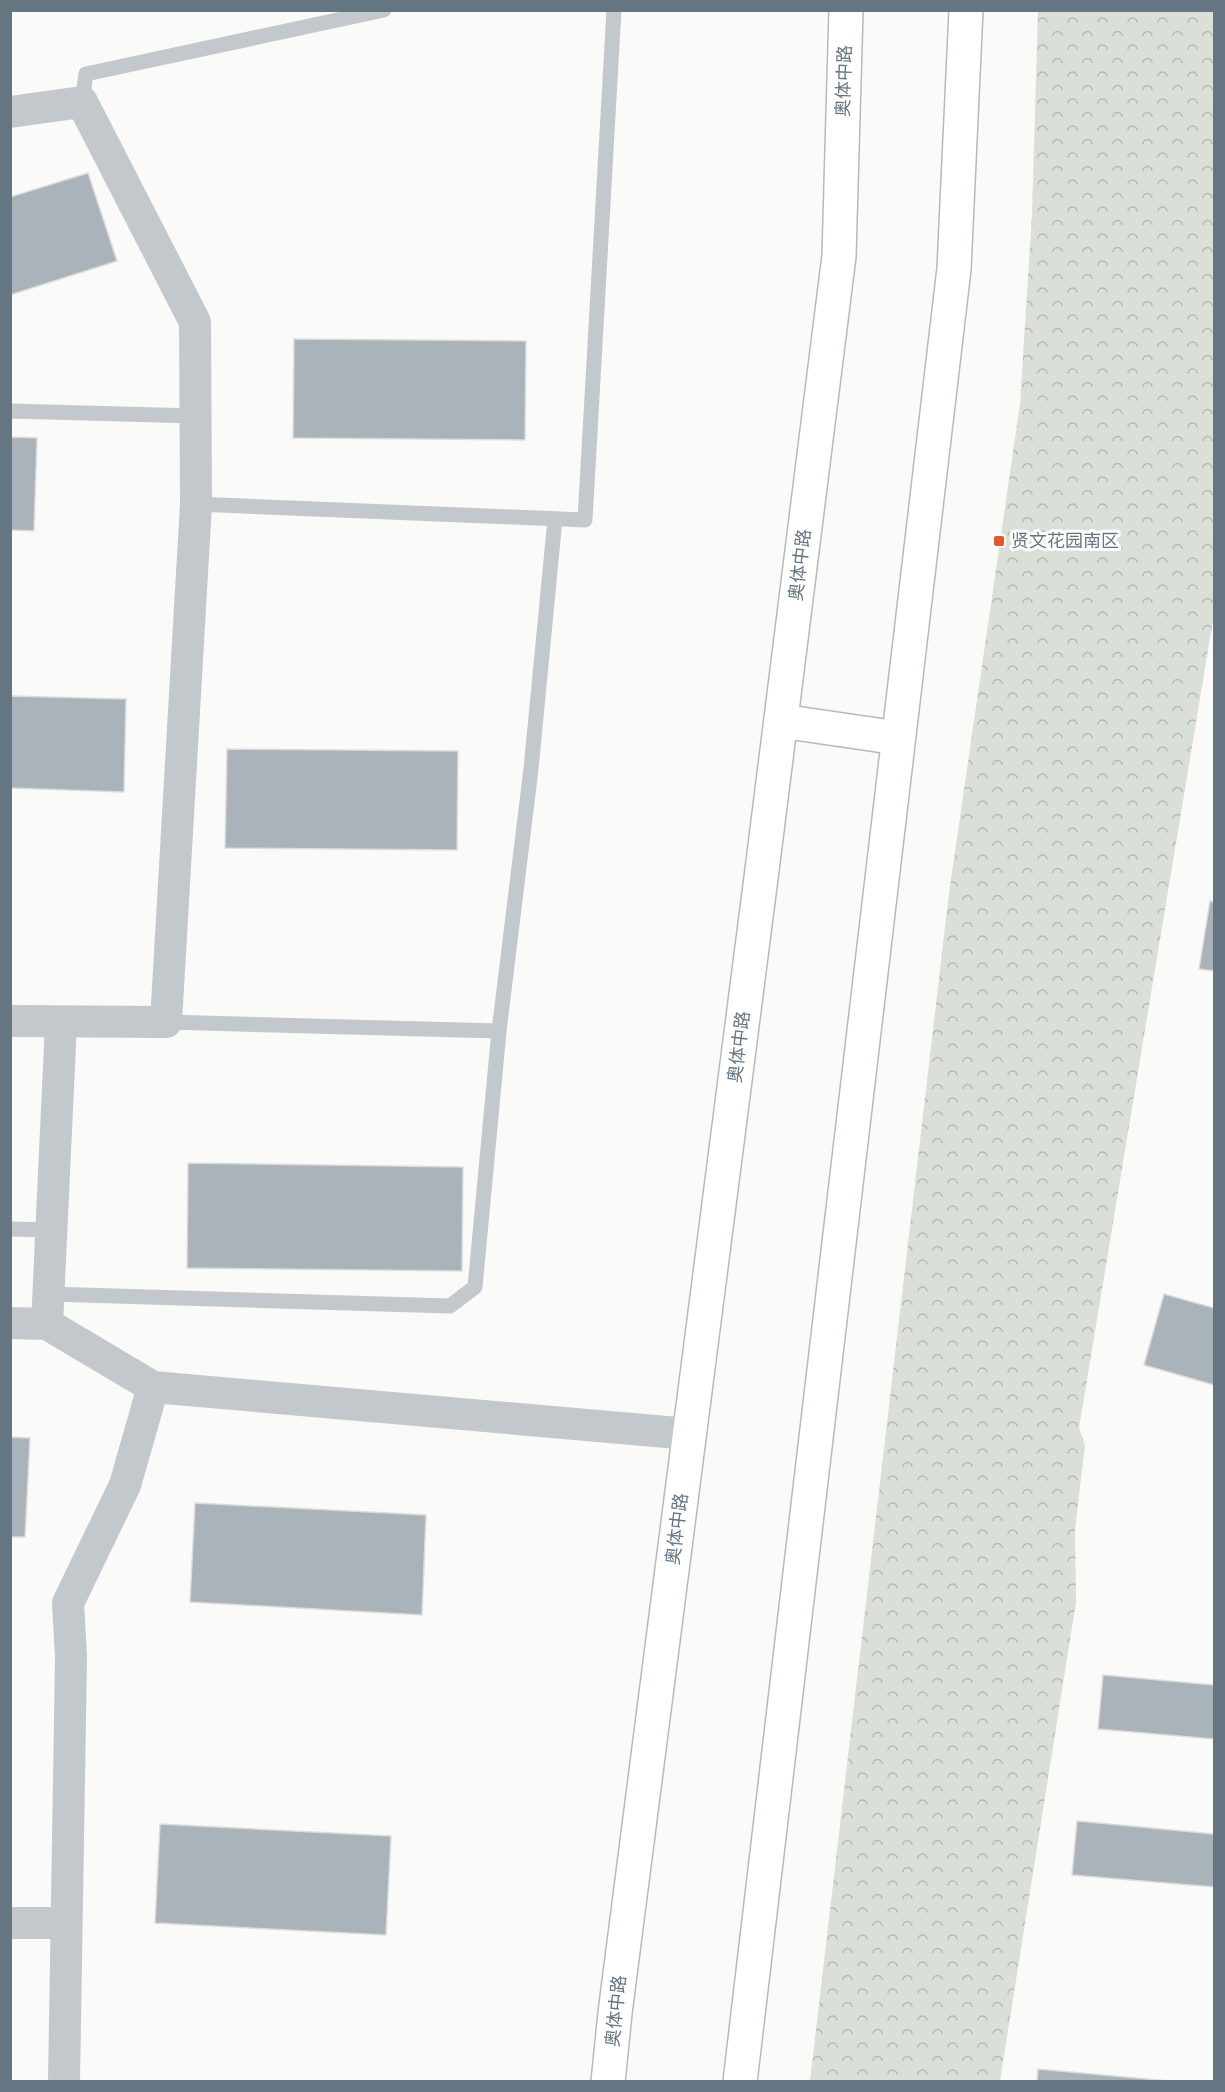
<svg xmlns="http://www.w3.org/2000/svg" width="1225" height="2092" font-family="'Nunito Sans','Noto Sans SC',sans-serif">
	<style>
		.park { fill: url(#park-crowns) }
		.building { fill: #aab3b9; stroke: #dcdcda; stroke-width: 1.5 }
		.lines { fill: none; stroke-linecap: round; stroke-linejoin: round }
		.primary-casing { stroke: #b5babe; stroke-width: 36 }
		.lane { stroke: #c3c8cc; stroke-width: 15 }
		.street { stroke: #c3c8cc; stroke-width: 32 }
		.primary { stroke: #fff; stroke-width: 33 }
		.poi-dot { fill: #e4572e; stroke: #fff; stroke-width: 2 }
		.labels { text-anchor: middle; stroke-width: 6; stroke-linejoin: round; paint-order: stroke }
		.street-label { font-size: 18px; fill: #657683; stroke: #fff }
		.poi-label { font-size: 18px; fill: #657683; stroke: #fff; text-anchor: start }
	</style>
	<defs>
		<pattern id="park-crowns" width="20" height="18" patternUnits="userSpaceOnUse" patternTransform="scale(1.5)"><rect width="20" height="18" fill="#dadfd7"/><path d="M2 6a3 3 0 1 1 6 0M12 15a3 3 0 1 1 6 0" fill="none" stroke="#b4b9b4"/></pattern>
	</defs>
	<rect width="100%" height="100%" fill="#fafaf8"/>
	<!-- park -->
	<polygon class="park" points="1038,11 1214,11 1214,614 1079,1428 1085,1445 1075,1530 1076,1602 1000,2081 810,2081 949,893 1020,404 1032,214"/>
	<!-- building -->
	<g class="building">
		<polygon points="88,173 117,261 10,295 10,197"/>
		<polygon points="294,339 526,341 525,440 293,438"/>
		<polygon points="10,437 37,438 34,531 10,530"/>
		<polygon points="10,696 126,699 124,792 10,788"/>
		<polygon points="227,749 458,751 457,850 225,848"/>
		<polygon points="1210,901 1214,902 1214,971 1199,969"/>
		<polygon points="188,1163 463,1167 462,1271 187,1268"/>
		<polygon points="1164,1294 1214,1308 1214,1385 1144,1365"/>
		<polygon points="10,1437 30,1438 25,1537 10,1537"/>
		<polygon points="195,1503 426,1515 422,1615 190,1602"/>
		<polygon points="1103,1675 1214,1685 1214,1739 1098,1729"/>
		<polygon points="1077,1821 1214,1834 1214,1887 1072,1875"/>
		<polygon points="160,1824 391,1836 386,1935 155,1923"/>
		<polygon points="1038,2069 1180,2082 1037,2082"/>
	</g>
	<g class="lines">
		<defs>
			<g id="primary">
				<polyline points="781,721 898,738"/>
				<polyline points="608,2082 615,2013 762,870 839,256 846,10"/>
				<polyline points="740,2082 954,269 966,10"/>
			</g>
		</defs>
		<!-- primary casing -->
		<use href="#primary" class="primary-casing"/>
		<!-- lane -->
		<g class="lane">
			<polyline points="82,102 86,74 384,10"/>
			<polyline points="10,411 196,416"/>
			<polyline points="196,504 585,520 614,10"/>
			<polyline points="166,1022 499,1031"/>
			<polyline points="10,1229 52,1230"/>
			<polyline points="49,1294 450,1306 475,1287 499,1031 531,769 555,519"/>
		</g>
		<!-- street -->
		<g class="street">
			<polyline points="10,112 82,102 195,322 196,504 166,1022 10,1021"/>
			<polyline points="10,1323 47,1324 153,1387 689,1434"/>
			<polyline points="47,1324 61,1023"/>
			<polyline points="10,1923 66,1923"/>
			<polyline points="64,2082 71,1657 68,1603 125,1485 153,1387"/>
		</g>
		<!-- primary -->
		<use href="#primary" class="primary"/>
	</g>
	<!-- markers -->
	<rect class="poi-dot" x="993" y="535" width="12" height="12" rx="3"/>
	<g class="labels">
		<!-- street labels -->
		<g class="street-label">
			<text transform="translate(844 81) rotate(-88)" y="6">奥体中路</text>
			<text transform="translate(800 565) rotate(-83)" y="6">奥体中路</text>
			<text transform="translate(739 1047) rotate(-83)" y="6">奥体中路</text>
			<text transform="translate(677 1529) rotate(-83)" y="6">奥体中路</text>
			<text transform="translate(616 2011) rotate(-84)" y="6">奥体中路</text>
		</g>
		<!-- poi labels -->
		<g class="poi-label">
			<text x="1011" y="547">贤文花园南区</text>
		</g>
	</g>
	<!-- border -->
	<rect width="1225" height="2092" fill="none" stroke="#657683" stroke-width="24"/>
</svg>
